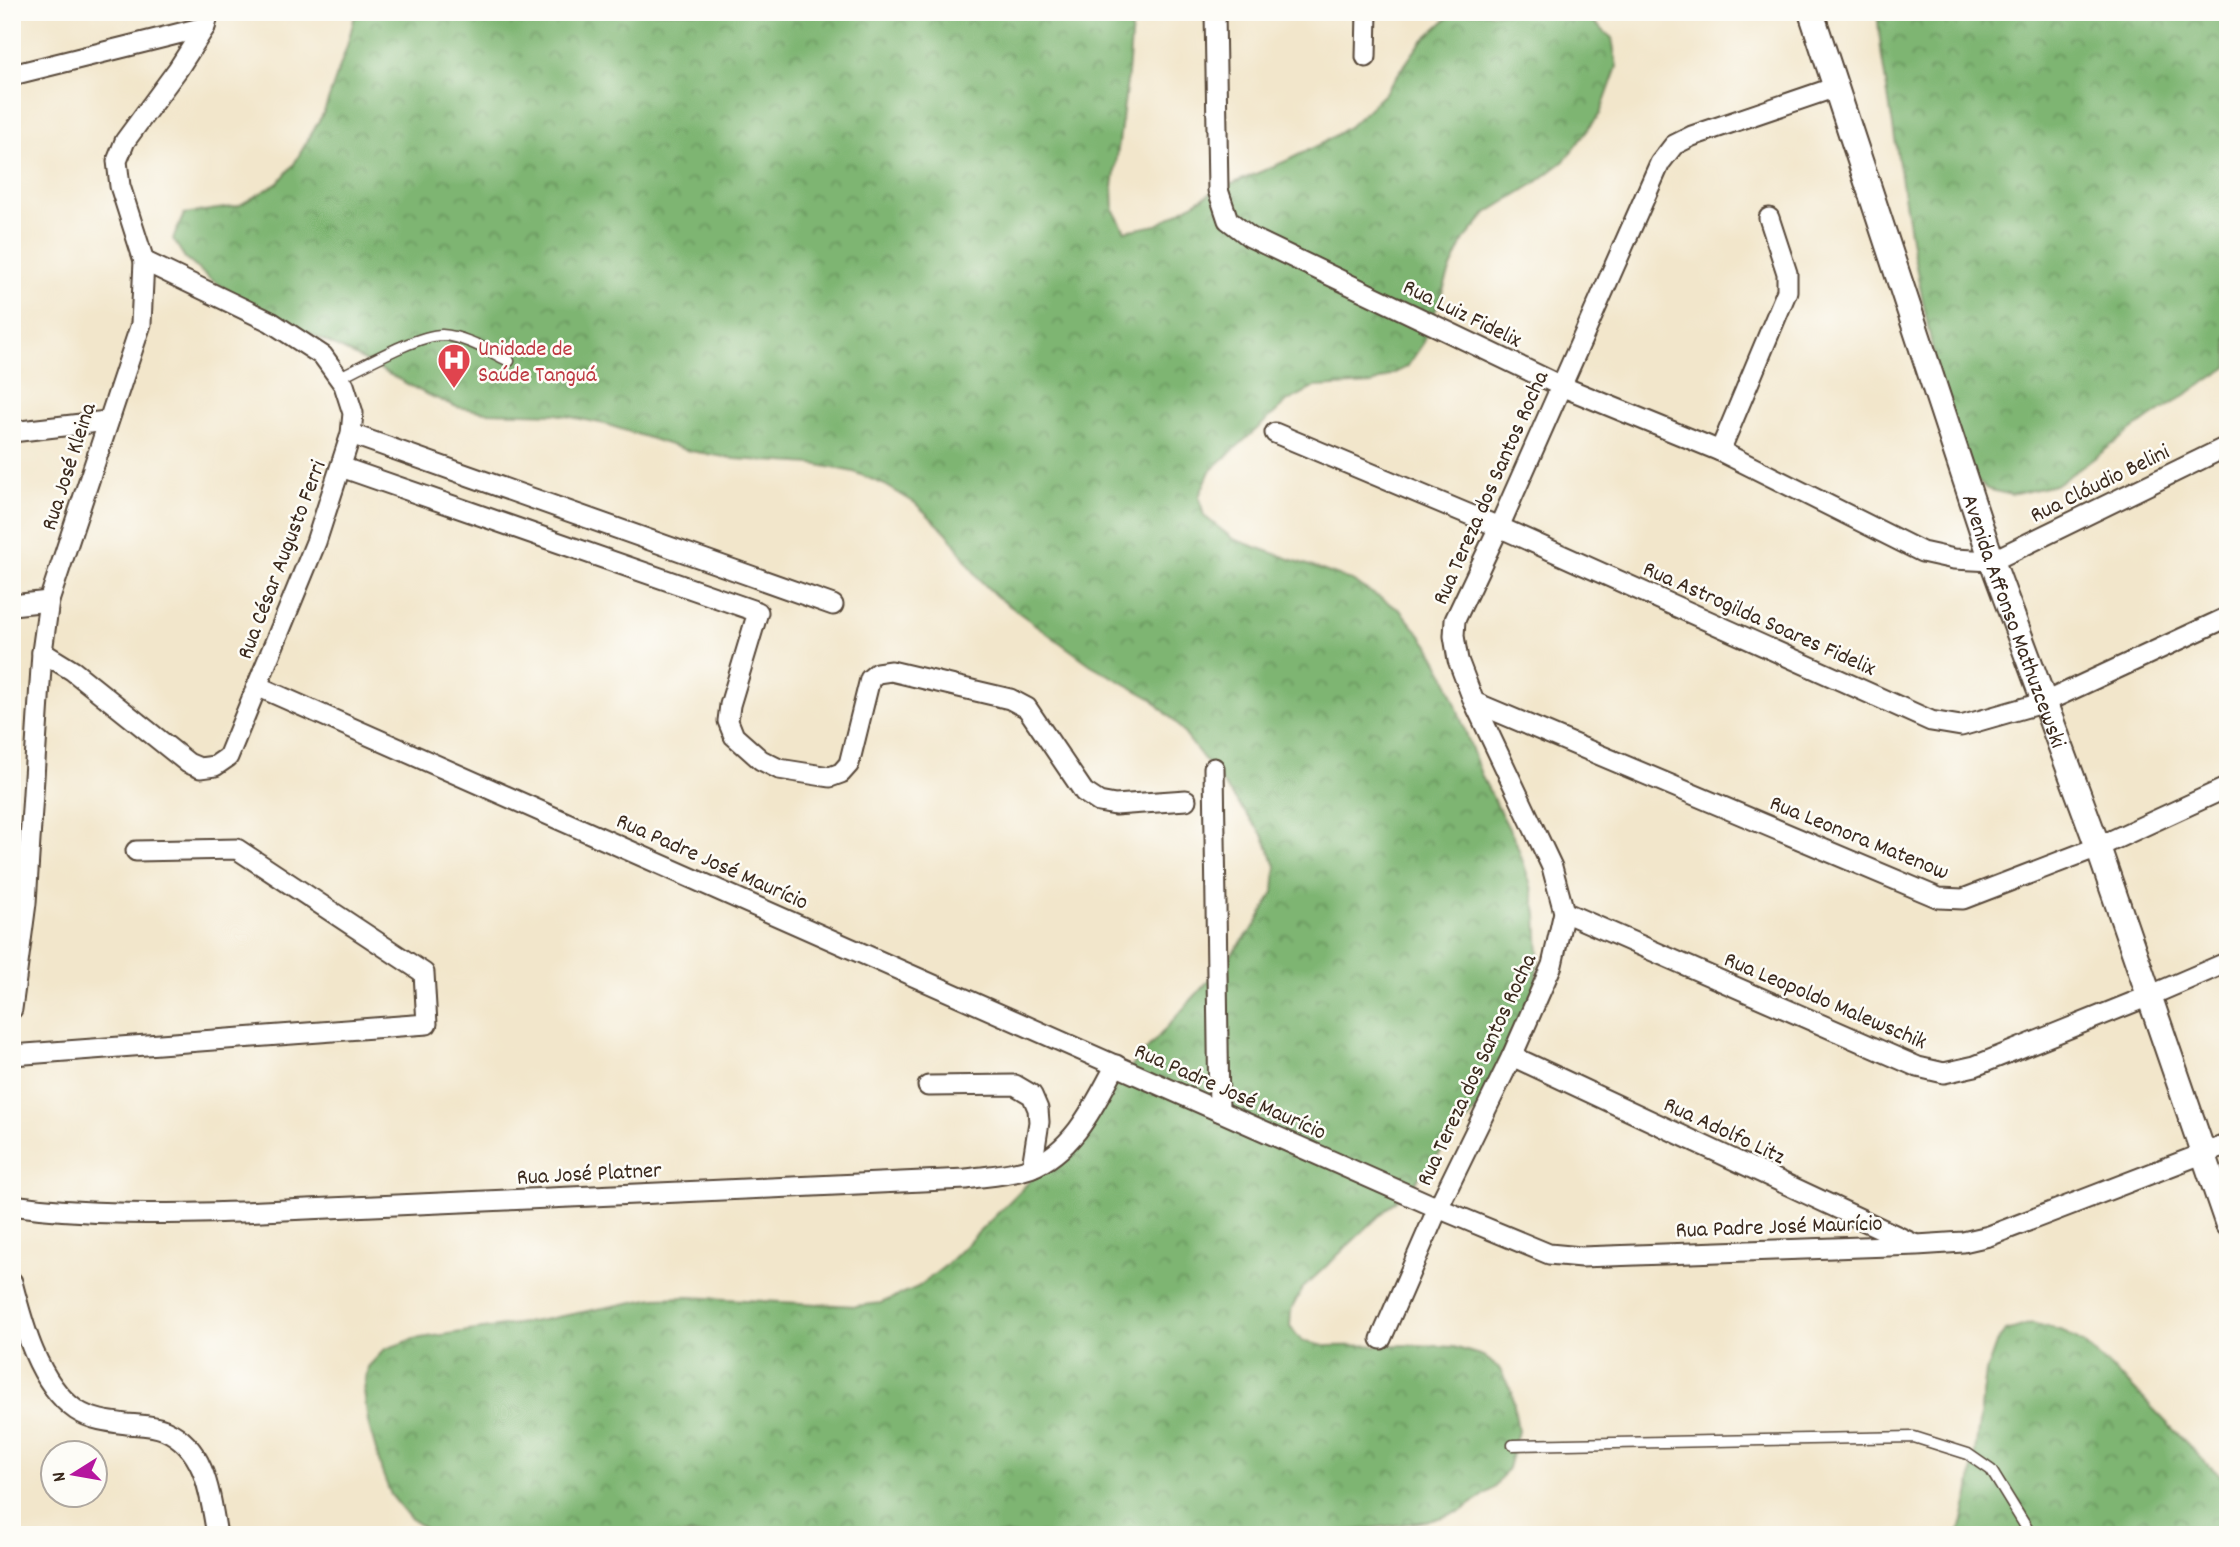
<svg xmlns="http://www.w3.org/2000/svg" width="2240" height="1547" font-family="Dekko,sans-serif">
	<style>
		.forest { fill: url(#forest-crowns); stroke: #5c7048; stroke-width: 2 }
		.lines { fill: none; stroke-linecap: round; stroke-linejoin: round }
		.service-casing { stroke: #564638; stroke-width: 13 }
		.minor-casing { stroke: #564638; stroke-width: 23 }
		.tertiary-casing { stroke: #564638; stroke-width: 28 }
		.service { stroke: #fff; stroke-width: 10 }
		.minor { stroke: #fff; stroke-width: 19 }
		.tertiary { stroke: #fff; stroke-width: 24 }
		.labels { text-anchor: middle; stroke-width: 5; stroke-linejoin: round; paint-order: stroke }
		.street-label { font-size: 23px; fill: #3b2a1e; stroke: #fdfcf7 }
		.health-label { font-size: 23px; fill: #be3a42; stroke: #fdfcf7; text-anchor: start }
	</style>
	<defs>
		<pattern id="forest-crowns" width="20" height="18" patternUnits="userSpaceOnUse" patternTransform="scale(1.75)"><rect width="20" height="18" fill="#7eb572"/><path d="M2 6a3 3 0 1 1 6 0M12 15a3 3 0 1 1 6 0" fill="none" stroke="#68935d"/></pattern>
	</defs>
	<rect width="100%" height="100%" fill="#fdfcf7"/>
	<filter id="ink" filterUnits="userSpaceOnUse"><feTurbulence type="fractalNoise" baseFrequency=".0143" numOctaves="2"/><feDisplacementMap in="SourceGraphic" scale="14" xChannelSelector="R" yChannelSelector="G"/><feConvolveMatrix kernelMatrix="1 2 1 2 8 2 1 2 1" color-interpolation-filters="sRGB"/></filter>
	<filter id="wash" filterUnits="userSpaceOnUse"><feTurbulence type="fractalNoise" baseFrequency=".00686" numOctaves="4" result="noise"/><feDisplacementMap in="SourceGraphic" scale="28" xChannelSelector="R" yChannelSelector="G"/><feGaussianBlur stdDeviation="1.57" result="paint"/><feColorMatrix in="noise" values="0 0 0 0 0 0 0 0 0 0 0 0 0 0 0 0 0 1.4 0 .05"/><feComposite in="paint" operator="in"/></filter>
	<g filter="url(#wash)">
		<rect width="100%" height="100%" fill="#f2e6cb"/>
		<!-- forest -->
		<g class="forest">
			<polygon points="356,12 1133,12 1128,74 1113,187 1114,211 1125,231 1157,225 1211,193 1286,161 1323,143 1350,126 1384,94 1421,42 1453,13 1566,12 1590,19 1612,38 1617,67 1600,114 1564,161 1534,184 1487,213 1464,240 1451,268 1424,342 1407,367 1372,384 1315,387 1288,401 1210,471 1199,496 1204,516 1233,539 1350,580 1400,610 1428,644 1445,675 1482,777 1516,842 1530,882 1537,914 1539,957 1534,992 1491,1093 1417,1180 1302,1289 1291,1310 1290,1327 1302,1341 1325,1346 1417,1345 1454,1347 1483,1356 1499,1368 1512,1392 1518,1431 1508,1468 1494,1488 1461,1511 1429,1521 1318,1535 433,1535 409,1517 391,1495 382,1472 368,1422 364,1391 368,1367 385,1349 414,1339 537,1321 654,1298 689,1297 856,1306 881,1303 918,1287 945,1266 1027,1184 1226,961 1255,926 1274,892 1276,866 1264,837 1176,723 1152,699 1091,665 996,596 979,579 947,533 915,503 885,485 854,472 813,464 735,459 686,450 605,424 556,414 486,412 457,407 426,394 348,352 264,312 210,279 185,258 173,239 184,214 238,206 278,183 294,164 324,112 347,46"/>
			<polygon points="1877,12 2228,12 2228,367 2129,432 2085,465 2055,485 2011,495 1987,489 1968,474 1945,413 1913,251 1882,58"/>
			<polygon points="2032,1323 2063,1331 2084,1344 2129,1384 2205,1462 2228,1482 2228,1535 1959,1535 1969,1496 1986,1372 1997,1341 2006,1331"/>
		</g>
	</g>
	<g filter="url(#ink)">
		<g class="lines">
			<defs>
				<g id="service">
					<path d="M340,377C363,366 417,335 442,335C464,336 489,351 509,361"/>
					<polyline points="1513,1445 1914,1437 1968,1454 1991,1470 2031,1535"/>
				</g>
				<g id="minor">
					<polyline points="1215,12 1218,190 1228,220 1250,237 1561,386 1720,451 1922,552 1954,559 1992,561 2228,446"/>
					<polyline points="1366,57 1367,12"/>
					<polyline points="12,75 205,27"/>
					<polyline points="12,432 107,421"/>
					<polyline points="1275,433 1499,527 1931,721 1961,726 2045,702 2228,617"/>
					<polyline points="351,434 833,605"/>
					<polyline points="1720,451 1787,291 1787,273 1769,218"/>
					<polyline points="341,467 758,612 730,705 728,721 734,736 761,760 779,769 830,777 841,773 849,764 870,679 877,673 891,671 1010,699 1027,708 1084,792 1099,802 1115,805 1186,800"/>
					<polyline points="12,605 49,601"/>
					<polyline points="42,652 73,671 188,763 200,768 215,766 228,757 316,542 351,434 353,413 344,385 323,356 271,322 144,261"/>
					<polyline points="257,686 1438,1208 1549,1254 1581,1257 1917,1245 1963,1242 1989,1236 2228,1144"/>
					<polyline points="1474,702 1939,898 1963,899 2098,847 2228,787"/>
					<polyline points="1214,768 1219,1111"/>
					<polyline points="1564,912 1918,1067 1944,1073 1975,1066 2149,996 2228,962"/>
					<polyline points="12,1009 26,903 42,652 49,601 141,324 144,261 120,186 117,161 125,141 178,69 205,27 209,12"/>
					<polyline points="12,1055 427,1024 424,973 237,849 136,851"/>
					<polyline points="1512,1056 1914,1244"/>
					<polyline points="928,1086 1015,1085 1032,1095 1038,1109 1039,1122 1032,1167"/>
					<path d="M12,1205C89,1216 165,1214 242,1212L966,1179C987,1176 1010,1175 1030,1168C1074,1151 1095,1104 1116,1065"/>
					<path d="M12,1282C23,1325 38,1383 76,1410C91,1420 110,1422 127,1424C139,1425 154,1425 165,1430C206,1448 210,1495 217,1535"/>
					<polyline points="1381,1339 1438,1208 1512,1056 1552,965 1564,912 1552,867 1474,702 1458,660 1454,636 1455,620 1499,527 1660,163 1674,145 1692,136 1836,87"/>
				</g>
				<g id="tertiary">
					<path id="s1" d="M1811,12L1992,561L2098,847L2228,1225"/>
				</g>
			</defs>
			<!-- service casing -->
			<use href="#service" class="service-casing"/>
			<!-- minor casing -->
			<use href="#minor" class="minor-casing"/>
			<!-- tertiary casing -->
			<use href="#tertiary" class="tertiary-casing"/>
			<!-- service -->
			<use href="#service" class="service"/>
			<!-- minor -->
			<use href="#minor" class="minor"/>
			<!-- tertiary -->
			<use href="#tertiary" class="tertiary"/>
		</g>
	</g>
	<!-- icons -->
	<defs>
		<symbol id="hospital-pin" viewBox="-11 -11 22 30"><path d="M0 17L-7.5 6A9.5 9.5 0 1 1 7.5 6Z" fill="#e0444e" stroke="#fdfcf7"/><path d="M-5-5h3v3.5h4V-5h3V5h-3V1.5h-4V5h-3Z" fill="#fff"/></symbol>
	</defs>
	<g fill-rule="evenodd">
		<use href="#hospital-pin" x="435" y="341" width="38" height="52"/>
	</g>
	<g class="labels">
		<!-- street labels -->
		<g class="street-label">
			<text transform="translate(1463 312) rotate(26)" y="8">Rua Luiz Fidelix</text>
			<text transform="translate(67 466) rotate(-72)" y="8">Rua José Kleina</text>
			<text transform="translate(2099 482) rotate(-26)" y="8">Rua Cláudio Belini</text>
			<text transform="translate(1489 487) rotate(-66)" y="8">Rua Tereza dos Santos Rocha</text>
			<text transform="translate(280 559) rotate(-69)" y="8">Rua César Augusto Ferri</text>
			<text transform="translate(1760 617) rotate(24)" y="8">Rua Astrogilda Soares Fidelix</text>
			<text dy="8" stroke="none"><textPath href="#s1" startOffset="642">Avenida Affonso Mathuzcewski</textPath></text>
			<text transform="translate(1860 836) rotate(22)" y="8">Rua Leonora Matenow</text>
			<text transform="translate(713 860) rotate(24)" y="8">Rua Padre José Maurício</text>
			<text transform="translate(1826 999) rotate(23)" y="8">Rua Leopoldo Malewschik</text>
			<text transform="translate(1475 1069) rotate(-65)" y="8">Rua Tereza dos Santos Rocha</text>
			<text transform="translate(1231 1090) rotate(24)" y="8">Rua Padre José Maurício</text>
			<text transform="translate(1725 1129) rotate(25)" y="8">Rua Adolfo Litz</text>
			<text transform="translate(589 1172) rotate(-3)" y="8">Rua José Platner</text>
			<text transform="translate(1779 1225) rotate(-2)" y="8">Rua Padre José Maurício</text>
		</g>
		<!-- health labels -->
		<g class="health-label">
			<text x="478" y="355">Unidade de<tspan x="478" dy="26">Saúde Tanguá</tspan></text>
		</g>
	</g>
	<!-- margin -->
	<rect width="2240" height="1547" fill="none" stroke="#fdfcf7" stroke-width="42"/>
	<!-- north arrow -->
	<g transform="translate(74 1474) rotate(259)"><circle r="33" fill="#fdfcf7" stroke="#afa8a0" stroke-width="2"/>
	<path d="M0-5L12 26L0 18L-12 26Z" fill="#b5179e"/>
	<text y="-10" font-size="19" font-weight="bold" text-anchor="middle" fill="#3b2a1e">N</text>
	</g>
</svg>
